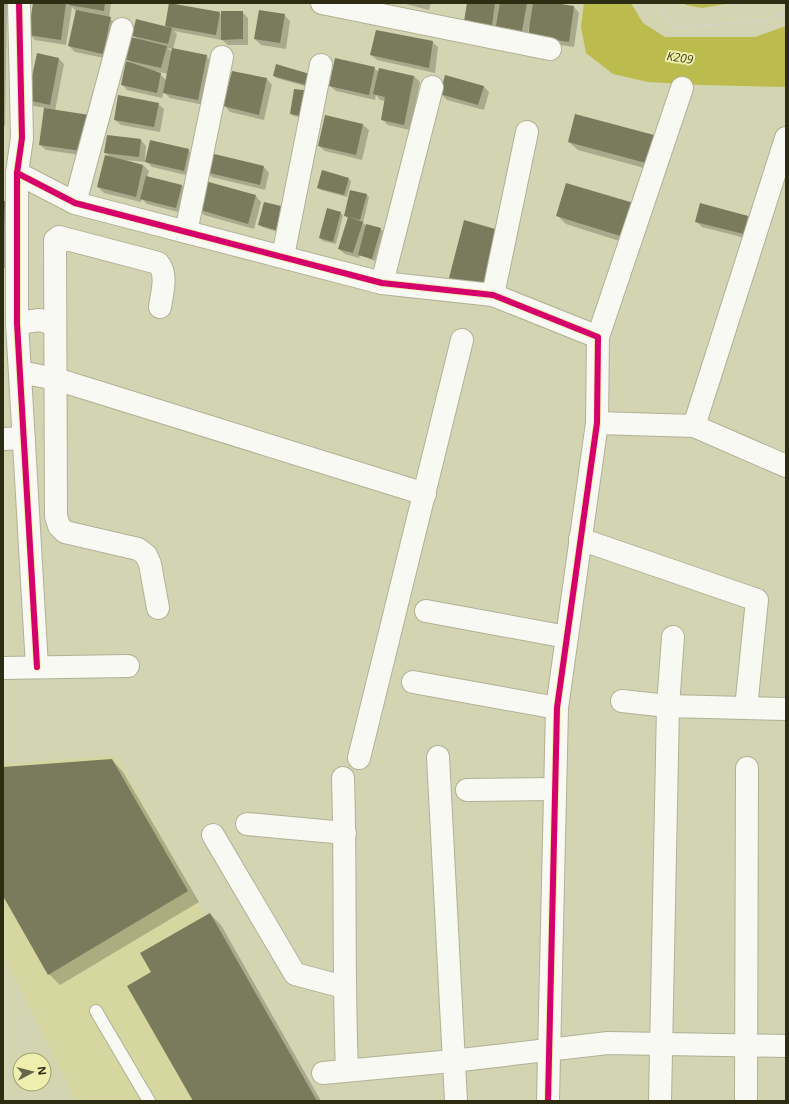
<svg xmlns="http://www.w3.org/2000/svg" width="789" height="1104" font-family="'Open Sans',sans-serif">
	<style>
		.built { fill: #d6d7a0 }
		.water { fill: #bcbc4e }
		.shadow { fill: #0003; fill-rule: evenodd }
		.building { fill: #7a7a5d }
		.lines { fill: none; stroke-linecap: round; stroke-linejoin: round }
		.service-casing { stroke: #b1b196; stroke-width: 14 }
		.minor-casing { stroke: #b1b196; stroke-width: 24 }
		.path { stroke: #d4d4ca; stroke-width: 2.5; stroke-dasharray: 3 3; stroke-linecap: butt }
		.service { stroke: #f8f9f3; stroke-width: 12 }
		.minor { stroke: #f8f9f3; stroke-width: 22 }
		.cycleway-casing { stroke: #eeefaf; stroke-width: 8 }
		.cycleway { stroke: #d6006c; stroke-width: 6 }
		.labels { text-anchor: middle; stroke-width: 4; stroke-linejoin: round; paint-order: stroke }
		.water-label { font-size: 12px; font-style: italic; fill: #464611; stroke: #eeefaf }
	</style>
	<rect width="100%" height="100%" fill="#d3d4b1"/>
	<!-- built -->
	<polygon class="built" points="116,756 307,1101 76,1101 3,954 3,764"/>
	<!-- water -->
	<g class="water">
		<polygon points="584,3 631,3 643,23 665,37 755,37 786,26 786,87 701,85 648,82 613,74 586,53 581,27"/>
		<polygon points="686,3 731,3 702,8 686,5"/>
	</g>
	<!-- shadow -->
	<g class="shadow">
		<polygon points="3,3 7,3 5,126 3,126"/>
		<polygon points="34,3 111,3 109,18 116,24 109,59 75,52 69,46 76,11 72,7 66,45 35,40 29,34"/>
		<polygon points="402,3 431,3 429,10"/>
		<polygon points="468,3 532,3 534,5 534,3 548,3 574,7 579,13 574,47 535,41 531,27 529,27 527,36 503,31 498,27 498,30 471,27"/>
		<path d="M170,4L219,13L222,16L242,12L248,18V45H228L222,40L174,31L177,34L173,49L206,56L212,62L204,105L170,98L164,92L162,98L127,90L122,84L132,65L127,59L137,39L133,35L166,27ZM168,48L173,49L172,52ZM156,71L168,74L166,80L160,74L155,72Z"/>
		<polygon points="284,15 290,21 286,49 261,45 255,39"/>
		<polygon points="432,42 438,47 435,73 377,60 371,55"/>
		<polygon points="59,59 64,64 55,111 94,157 46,150 40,145 45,108 34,106 28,100"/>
		<polygon points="277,65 312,88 276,78 274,75"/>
		<polygon points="374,68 379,72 414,76 420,82 410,130 388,125 382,119 385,101 380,100 376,95 375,100 336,91 330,86"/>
		<polygon points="267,79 272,85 264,120 230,112 225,106"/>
		<polygon points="483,86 489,92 484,110 447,100 441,94"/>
		<polygon points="295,90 310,119 294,116 291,114"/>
		<polygon points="158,104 164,109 160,132 121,125 115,120"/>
		<polygon points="326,116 363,125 369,130 362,160 325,151 319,146"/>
		<polygon points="653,136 662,145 655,171 578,150 569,142"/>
		<polygon points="141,140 146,146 145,160 188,150 194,156 190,176 152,167 145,160 145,162 126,160 143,165 149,171 147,177 182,186 187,191 182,213 147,204 142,199 141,202 104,193 98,187 110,157 105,152"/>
		<polygon points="264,167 269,173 265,190 212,177 206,171"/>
		<polygon points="348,179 351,181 347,197 321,190 318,188"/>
		<polygon points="205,182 256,196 261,202 254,229 204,215 198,209"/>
		<polygon points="366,194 369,197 363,223 367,227 380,229 383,231 375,261 360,255 359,258 345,254 339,249 348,218 345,215"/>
		<polygon points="3,202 13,210 12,268 3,268"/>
		<polygon points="265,203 281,207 283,210 278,232 262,227 259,225"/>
		<polygon points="636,205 635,246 566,224 558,216"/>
		<polygon points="701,205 748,216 754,222 749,239 702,227 696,221"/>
		<polygon points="340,213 343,215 336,244 323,241 320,238"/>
		<polygon points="112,760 123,772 199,902 60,985 49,974 3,894 3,768"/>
		<polygon points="210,914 221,925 321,1101 194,1101 153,972"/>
	</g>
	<!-- building -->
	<g class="building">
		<polygon points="33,3 66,3 61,40 28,35"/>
		<polygon points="69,3 105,3 104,11 69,5"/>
		<polygon points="169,3 220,12 216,35 165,26"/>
		<polygon points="467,3 495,3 492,25 464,21"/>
		<polygon points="500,3 527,3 522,31 496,26"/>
		<polygon points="533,3 555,3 574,6 569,42 528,36"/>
		<polygon points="76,10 111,17 103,54 68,46"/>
		<polygon points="259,10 285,14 280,43 254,39"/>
		<polygon points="221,11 243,11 243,39 221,40"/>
		<polygon points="136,19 172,28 168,44 132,36"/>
		<polygon points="376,30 433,41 429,68 370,55"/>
		<polygon points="131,37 167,46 161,68 126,60"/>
		<polygon points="172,48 207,55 198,100 163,93"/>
		<polygon points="37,53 59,58 50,105 27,100"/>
		<polygon points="335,58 375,67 369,95 329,86"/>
		<polygon points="126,61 161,73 157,93 121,85"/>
		<polygon points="276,64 313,75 310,86 273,76"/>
		<polygon points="379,68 414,76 404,125 381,120 385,97 373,94"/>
		<polygon points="232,71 267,78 259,115 223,106"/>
		<polygon points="445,75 484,86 478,105 440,94"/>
		<polygon points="294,89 312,91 307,117 290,114"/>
		<polygon points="118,95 159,103 154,127 114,120"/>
		<polygon points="44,108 96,116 89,152 39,145"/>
		<polygon points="575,114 654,135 646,163 568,142"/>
		<polygon points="325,115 363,124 356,155 318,146"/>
		<polygon points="107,135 141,139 139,157 104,153"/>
		<polygon points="150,140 189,149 184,171 145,162"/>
		<polygon points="210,153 264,166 260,185 205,172"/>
		<polygon points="105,155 143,165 136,197 97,187"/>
		<polygon points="322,170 349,178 344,195 317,188"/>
		<polygon points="146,176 182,185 176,208 140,199"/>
		<polygon points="205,181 256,195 248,224 197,209"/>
		<polygon points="566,183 637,204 627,238 556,216"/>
		<polygon points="350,190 367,194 360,220 344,216"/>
		<polygon points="3,201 5,201 4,227 3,227"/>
		<polygon points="264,202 281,206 276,230 258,225"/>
		<polygon points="700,203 748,216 744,234 695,222"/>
		<polygon points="327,208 341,212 333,242 319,238"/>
		<polygon points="348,217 363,222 353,253 338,249"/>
		<polygon points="464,220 502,231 486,288 449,278"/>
		<polygon points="366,224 381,228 372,259 358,255"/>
		<polygon points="112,759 188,891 48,975 3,896 3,767"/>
		<polygon points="210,913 317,1101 193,1101 127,986 151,972 140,953"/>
	</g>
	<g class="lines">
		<defs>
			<polyline id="service" points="96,1011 149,1101"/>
			<g id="minor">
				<polyline points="19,3 22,138 17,173 17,323 37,667"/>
				<polyline points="322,3 550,49"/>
				<polyline points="17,173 75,203 382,283 493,295 598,337 597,423 557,708 548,1101"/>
				<polyline points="75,203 122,29"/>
				<polyline points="186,232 222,57"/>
				<polyline points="283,256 321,65"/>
				<polyline points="382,283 432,87"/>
				<polyline points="493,295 527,132"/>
				<polyline points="17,323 40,320 55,324"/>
				<polyline points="598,337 682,88"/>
				<polyline points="20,372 56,379 425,494"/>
				<polyline points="597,423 694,426 786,466"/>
				<polyline points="694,426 786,138"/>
				<polyline points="3,439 24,438"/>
				<polyline points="580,539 757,600 746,708"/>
				<path d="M158,608L150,564L146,555L138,549L65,532L59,526L56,516L55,240L59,237L158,263C168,274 162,293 160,307"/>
				<polyline points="426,611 567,637"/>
				<polyline points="3,668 128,666"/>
				<polyline points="413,682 557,708"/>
				<polyline points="622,701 668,706 673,637"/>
				<polyline points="438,757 456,1101"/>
				<polyline points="359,758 462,340"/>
				<path d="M343,778C346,875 343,973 347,1070"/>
				<polyline points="467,790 555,789"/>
				<polyline points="247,824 345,833"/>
				<polyline points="213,835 295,974 344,987"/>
				<polyline points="323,1073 452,1061 608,1043 786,1046"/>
				<polyline points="660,1101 668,706 786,709"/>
				<polyline points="746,1101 747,768"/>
			</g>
		</defs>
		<!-- service casing -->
		<use href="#service" class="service-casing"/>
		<!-- minor casing -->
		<use href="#minor" class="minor-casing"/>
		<!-- path -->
		<polyline class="path" points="657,3 674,28 768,20 786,13"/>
		<!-- service -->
		<use href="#service" class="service"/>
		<!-- minor -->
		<use href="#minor" class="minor"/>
		<defs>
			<g id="cycleway">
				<polyline points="19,3 22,138 17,173 17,323 37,667"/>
				<polyline points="17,173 75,203 382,283 493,295 598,337 597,423 557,708 548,1101"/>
			</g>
		</defs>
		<!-- cycleway casing -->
		<use href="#cycleway" class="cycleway-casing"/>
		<!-- cycleway -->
		<use href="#cycleway" class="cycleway"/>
	</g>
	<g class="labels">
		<!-- water labels -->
		<g class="water-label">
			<text transform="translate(680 58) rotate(8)" y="4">K209</text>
		</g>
	</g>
	<!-- border -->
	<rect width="789" height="1104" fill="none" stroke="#2c2c13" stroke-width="8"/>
	<!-- north arrow -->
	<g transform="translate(32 1072) rotate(83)"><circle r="19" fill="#eeefaf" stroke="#a0a171"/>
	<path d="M0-3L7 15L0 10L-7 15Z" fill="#66674a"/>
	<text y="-6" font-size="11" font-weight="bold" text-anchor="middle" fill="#2c2c13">N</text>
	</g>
</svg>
